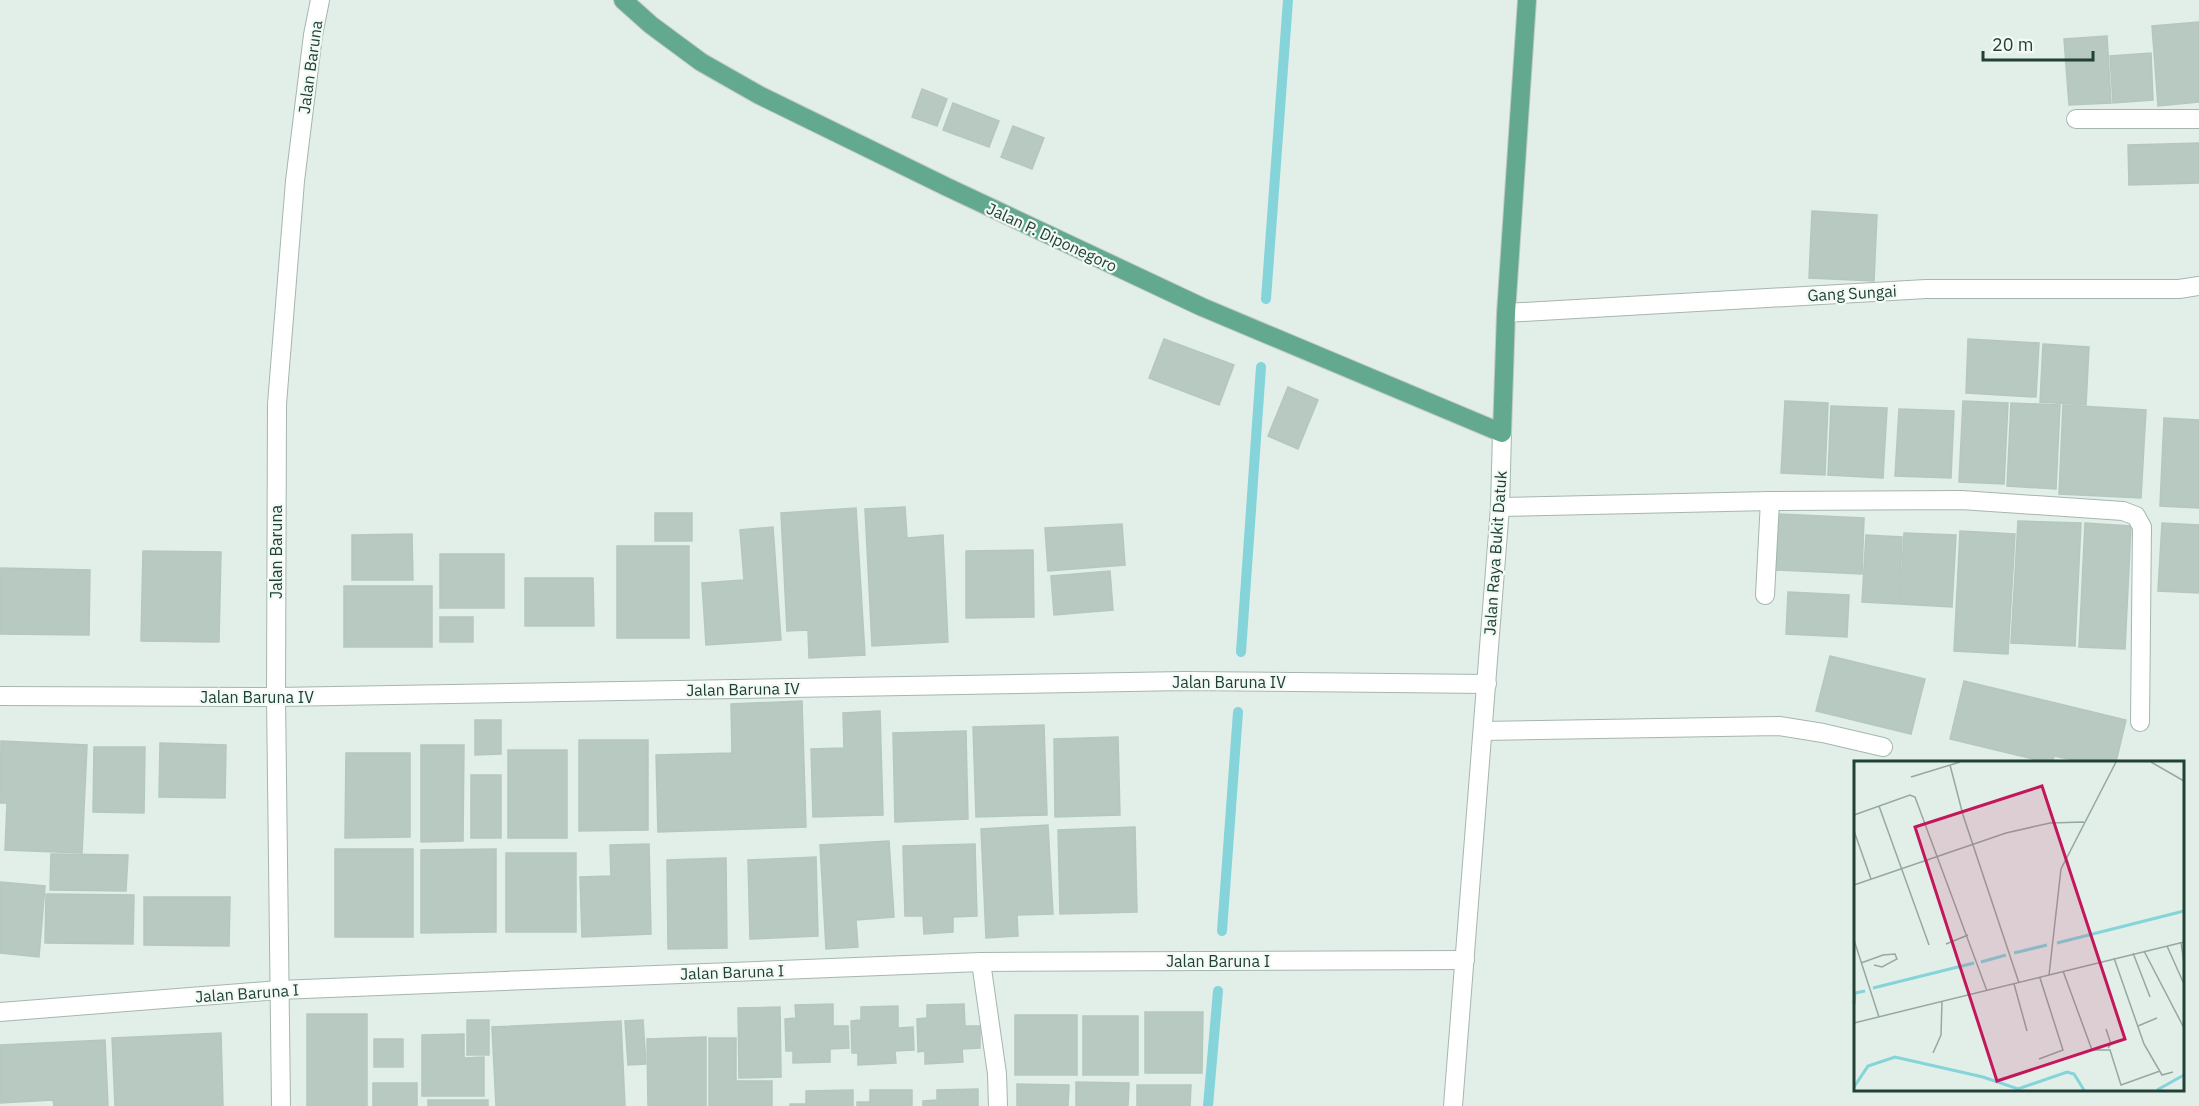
<svg xmlns="http://www.w3.org/2000/svg" width="2199" height="1106" font-family="'IBM Plex Sans',sans-serif">
	<style>
		.lines { fill: none; stroke-linecap: round; stroke-linejoin: round }
		.stream { stroke: #84d4d9; stroke-width: 10 }
		.building { fill: #b7c9c0; stroke: #b4c8be; stroke-width: 1.5 }
		.service-casing { stroke: #a4b7af; stroke-width: 20 }
		.minor-casing { stroke: #a4b7af; stroke-width: 20 }
		.primary-casing { stroke: #c1cac6; stroke-width: 20 }
		.service { stroke: #fff; stroke-width: 18 }
		.minor { stroke: #fff; stroke-width: 18 }
		.primary { stroke: #62a98f; stroke-width: 18 }
		.labels { text-anchor: middle; stroke-width: 4.5; stroke-linejoin: round; paint-order: stroke }
		.street-label { font-size: 16px; fill: #204135; stroke: #f3faf6 }
		.inset-river { fill: none; stroke: #84d4d9; stroke-width: 3 }
		.inset-road { fill: none; stroke: #94a9a0; stroke-width: 1.5 }
		.view { fill: #c2185b; fill-opacity: 0.15; stroke: #c2185b; stroke-width: 3 }
		.inset-edge { fill: none; stroke: #204135; stroke-width: 3 }
	</style>
	<rect width="100%" height="100%" fill="#e2eee8"/>
	<g class="lines">
		<!-- stream -->
		<g class="stream">
			<polyline points="1266,299 1288,0"/>
			<polyline points="1241,652 1261,367"/>
			<polyline points="1222,931 1238,712"/>
			<polyline points="1208,1106 1218,991"/>
		</g>
	</g>
	<!-- building -->
	<g class="building">
		<polygon points="2199,22 2199,102 2158,106 2152,26"/>
		<polygon points="2107,36 2111,103 2069,105 2064,39"/>
		<polygon points="2151,53 2153,100 2113,103 2110,56"/>
		<polygon points="922,89 947,99 937,126 912,117"/>
		<polygon points="953,103 999,121 989,147 943,130"/>
		<polygon points="1013,126 1044,138 1032,169 1001,157"/>
		<polygon points="2199,143 2199,183 2129,185 2128,145"/>
		<polygon points="1812,211 1877,215 1874,281 1809,278"/>
		<polygon points="1164,339 1234,365 1219,405 1149,378"/>
		<polygon points="1968,339 2039,343 2036,397 1966,393"/>
		<polygon points="2043,344 2089,347 2086,405 2040,402"/>
		<polygon points="1288,387 1318,400 1298,449 1268,436"/>
		<polygon points="1785,401 1828,403 1825,475 1781,473"/>
		<polygon points="1963,401 2008,403 2004,484 1959,482"/>
		<polygon points="2011,403 2060,405 2056,489 2007,486"/>
		<polygon points="2063,405 2146,410 2141,498 2059,494"/>
		<polygon points="1831,406 1887,408 1883,478 1828,475"/>
		<polygon points="1899,409 1954,411 1951,478 1895,476"/>
		<polygon points="2164,418 2199,420 2199,508 2160,506"/>
		<polygon points="905,507 907,538 943,535 948,642 872,646 865,509"/>
		<polygon points="856,508 865,655 809,658 808,630 787,631 781,513"/>
		<rect x="655" y="513" width="37" height="28"/>
		<polygon points="1779,514 1864,518 1862,574 1776,570"/>
		<polygon points="2018,521 2081,523 2075,646 2011,643"/>
		<polygon points="2085,523 2131,526 2125,649 2079,647"/>
		<polygon points="2162,523 2199,525 2199,593 2158,591"/>
		<polygon points="1122,524 1125,565 1048,571 1045,528"/>
		<polygon points="773,527 781,640 706,645 702,583 744,580 740,530"/>
		<polygon points="1960,531 2015,534 2008,654 1954,651"/>
		<polygon points="1904,533 1956,535 1952,607 1900,604"/>
		<polygon points="412,534 413,580 352,580 352,535"/>
		<polygon points="1866,535 1902,537 1899,604 1862,602"/>
		<rect x="617" y="546" width="72" height="92"/>
		<polygon points="1033,550 1034,617 966,618 966,551"/>
		<polygon points="143,551 221,552 219,642 141,641"/>
		<rect x="440" y="554" width="64" height="54"/>
		<polygon points="0,568 90,570 89,635 0,634"/>
		<polygon points="1110,571 1113,610 1054,615 1051,576"/>
		<polygon points="525,578 593,578 594,626 525,626"/>
		<rect x="344" y="586" width="88" height="61"/>
		<polygon points="1788,592 1849,595 1847,637 1786,634"/>
		<rect x="440" y="617" width="33" height="25"/>
		<polygon points="1830,656 1925,679 1911,734 1816,711"/>
		<polygon points="1964,681 2126,720 2116,762 2083,762 2054,756 2053,762 2046,762 1950,739"/>
		<polygon points="802,701 806,827 658,832 656,755 732,753 731,704"/>
		<polygon points="880,711 883,815 813,817 811,749 844,748 843,713"/>
		<polygon points="475,720 501,720 501,754 475,755"/>
		<polygon points="1044,725 1047,815 976,817 973,727"/>
		<polygon points="966,731 968,819 895,822 893,733"/>
		<polygon points="1118,737 1120,815 1055,817 1054,739"/>
		<polygon points="579,740 648,740 648,830 579,831"/>
		<polygon points="1,741 87,745 82,853 5,850 7,803 0,803"/>
		<polygon points="160,743 226,745 225,798 159,797"/>
		<polygon points="421,745 464,745 463,841 421,842"/>
		<polygon points="94,747 145,747 144,813 93,812"/>
		<rect x="508" y="750" width="59" height="88"/>
		<polygon points="346,753 410,753 410,837 345,838"/>
		<rect x="471" y="775" width="30" height="63"/>
		<polygon points="1048,825 1053,914 1017,915 1018,936 986,938 981,829"/>
		<polygon points="1135,827 1137,912 1060,914 1058,830"/>
		<polygon points="889,841 894,917 856,920 858,947 826,949 820,845"/>
		<polygon points="649,844 651,934 582,937 580,877 611,876 610,845"/>
		<polygon points="975,844 977,916 953,917 953,932 924,934 923,916 905,916 903,846"/>
		<rect x="335" y="849" width="78" height="88"/>
		<polygon points="496,849 496,932 421,933 421,850"/>
		<rect x="506" y="853" width="70" height="79"/>
		<polygon points="51,854 128,855 126,891 50,890"/>
		<polygon points="816,857 818,936 750,939 748,860"/>
		<polygon points="726,858 727,948 668,949 667,860"/>
		<polygon points="0,882 45,886 39,957 0,953"/>
		<polygon points="46,894 134,895 133,944 45,943"/>
		<polygon points="144,897 230,897 229,946 144,945"/>
		<polygon points="833,1004 833,1026 848,1026 849,1048 830,1049 830,1062 793,1063 793,1051 786,1051 785,1019 796,1018 795,1005"/>
		<polygon points="964,1004 965,1026 980,1026 980,1048 962,1049 963,1062 925,1064 925,1051 918,1052 917,1019 927,1018 927,1005"/>
		<polygon points="898,1006 898,1028 913,1027 914,1050 895,1051 896,1063 858,1065 858,1053 852,1053 851,1021 861,1020 861,1007"/>
		<polygon points="780,1007 781,1077 739,1078 738,1008"/>
		<polygon points="1145,1012 1203,1012 1202,1073 1145,1073"/>
		<rect x="307" y="1014" width="60" height="92"/>
		<rect x="1015" y="1015" width="62" height="60"/>
		<rect x="1083" y="1016" width="55" height="59"/>
		<rect x="467" y="1020" width="22" height="35"/>
		<polygon points="643,1020 646,1064 628,1065 625,1021"/>
		<polygon points="621,1021 625,1106 496,1106 492,1027"/>
		<polygon points="221,1033 223,1106 115,1106 112,1038"/>
		<polygon points="464,1034 464,1058 484,1057 484,1096 422,1096 422,1035"/>
		<polygon points="706,1037 706,1106 648,1106 647,1039"/>
		<polygon points="709,1038 736,1038 736,1081 772,1081 772,1106 709,1106"/>
		<rect x="374" y="1039" width="29" height="28"/>
		<polygon points="105,1040 108,1106 54,1106 53,1100 0,1103 0,1045"/>
		<polygon points="1076,1082 1129,1083 1128,1106 1076,1106"/>
		<rect x="373" y="1083" width="44" height="23"/>
		<polygon points="1017,1084 1069,1085 1068,1106 1017,1106"/>
		<polygon points="1137,1085 1191,1085 1190,1106 1137,1106"/>
		<polygon points="978,1089 978,1106 923,1106 923,1101 937,1100 937,1090"/>
		<polygon points="853,1090 853,1106 790,1106 790,1104 806,1104 806,1091"/>
		<polygon points="870,1090 912,1090 912,1106 857,1106 857,1102 870,1102"/>
		<rect x="428" y="1100" width="60" height="6"/>
	</g>
	<g class="lines">
		<defs>
			<g id="service">
				<polyline points="1765,595 1770,501"/>
				<polyline points="1483,731 1779,726 1823,733 1883,747"/>
			</g>
			<g id="minor">
				<polyline points="2076,119 2199,119"/>
				<polyline points="1506,313 1926,289 2179,289 2199,286"/>
				<polyline points="1500,507 1770,501 1961,500 2123,511 2136,516 2142,527 2140,722"/>
				<polyline points="0,696 276,697 1185,681 1487,684"/>
				<polyline points="981,962 997,1074 998,1106"/>
				<polyline points="0,1012 279,990 981,962 1465,960"/>
				<polyline points="281,1106 276,697 277,404 295,181 313,35 320,0"/>
				<polyline points="1453,1106 1500,507 1502,433"/>
			</g>
			<polyline id="primary" points="623,0 651,25 701,62 759,95 947,187 1202,307 1502,433 1506,313 1527,0"/>
		</defs>
		<!-- service casing -->
		<use href="#service" class="service-casing"/>
		<!-- minor casing -->
		<use href="#minor" class="minor-casing"/>
		<!-- primary casing -->
		<use href="#primary" class="primary-casing"/>
		<!-- service -->
		<use href="#service" class="service"/>
		<!-- minor -->
		<use href="#minor" class="minor"/>
		<!-- primary -->
		<use href="#primary" class="primary"/>
	</g>
	<g class="labels">
		<!-- street labels -->
		<g class="street-label">
			<text transform="translate(310 67) rotate(-82)" y="6">Jalan Baruna</text>
			<text transform="translate(1052 237) rotate(25)" y="6">Jalan P. Diponegoro</text>
			<text transform="translate(1852 293) rotate(-3)" y="6">Gang Sungai</text>
			<text transform="translate(276 552) rotate(-90)" y="6">Jalan Baruna</text>
			<text transform="translate(1495 553) rotate(-86)" y="6">Jalan Raya Bukit Datuk</text>
			<text x="1229" y="688">Jalan Baruna IV</text>
			<text transform="translate(743 689) rotate(-1)" y="6">Jalan Baruna IV</text>
			<text x="257" y="703">Jalan Baruna IV</text>
			<text x="1218" y="967">Jalan Baruna I</text>
			<text transform="translate(732 972) rotate(-2)" y="6">Jalan Baruna I</text>
			<text transform="translate(247 993) rotate(-4)" y="6">Jalan Baruna I</text>
		</g>
	</g>
	<!-- overview -->
	<g transform="translate(1854 761)">
		<rect width="330" height="330" fill="#e2eee8"/>
		<path class="inset-river" d="M203,182L330,150M160,192L193,184M127,201L152,194M19,227L120,202M0,243L1,232L11,230M0,326L14,305L41,296L129,316L164,328L213,311L220,313L230,329M303,329L330,314"/>
		<path class="inset-road" d="M262,1L207,108L195,214L330,181M297,1L330,20M96,4L109,54L165,222M57,16L106,1M25,45L75,184M0,54L56,34L61,36L133,230M0,70L17,118M0,124L152,72L196,62L230,61M0,179L25,256M327,181L330,202M92,183L114,174M313,185L330,223M290,190L330,267M279,192L296,236M260,197L290,283L308,314L319,311M7,202L29,194L41,193L43,198L28,206L20,204M209,210L238,289H256L267,324L306,310M160,223L173,270M0,262L195,214M284,265L303,257M252,268L257,283L254,287M79,292L87,274L88,240M185,298L209,289L186,217"/>
		<path class="view" d="M188,25L271,278L143,320L61,66Z"/>
		<rect width="330" height="330" class="inset-edge"/>
	</g>
	<!-- scale -->
	<path d="M1983 51v9h110v-9" fill="none" stroke="#204135" stroke-width="3"/>
	<text x="1992" y="51" font-size="18" fill="#204135" stroke="#f3faf6" stroke-width="4.5" paint-order="stroke">20 m</text>
</svg>
